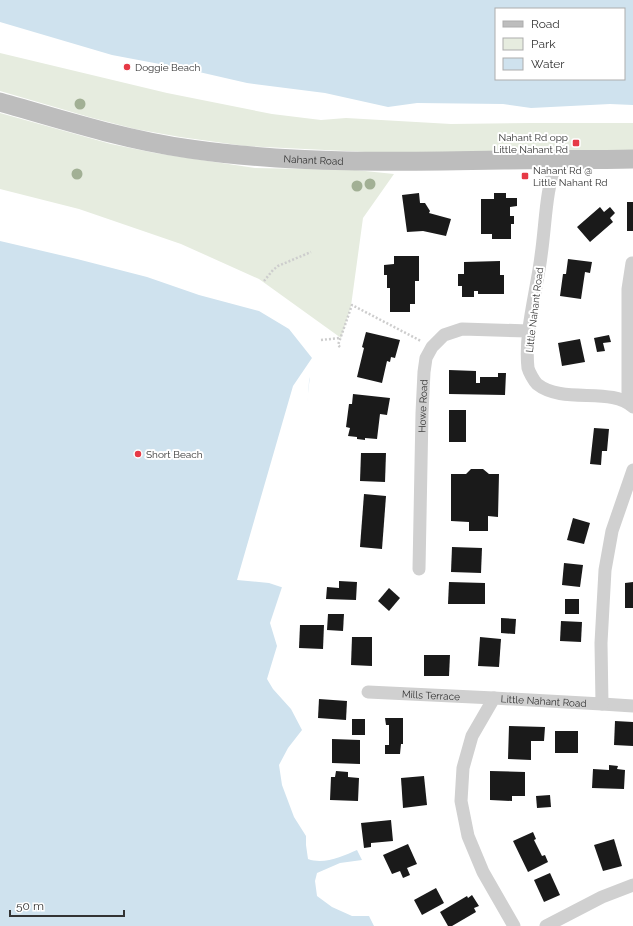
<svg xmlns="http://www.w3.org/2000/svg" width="633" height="926" font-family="Raleway,sans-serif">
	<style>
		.green { fill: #e6ecdf }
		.water { fill: #cfe2ee; fill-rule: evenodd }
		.pier { fill: #fff }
		.building { fill: #1a1a1a }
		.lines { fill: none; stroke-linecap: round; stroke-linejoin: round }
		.path { stroke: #cdcdcd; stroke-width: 2.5; stroke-dasharray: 2 2; stroke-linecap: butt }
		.street { stroke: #d0d0d0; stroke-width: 13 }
		.secondary { stroke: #bdbdbd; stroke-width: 19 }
		.tree { fill: #a2b095 }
		.poi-dot { fill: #e63946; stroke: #fff; stroke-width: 1.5 }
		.labels { text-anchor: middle; stroke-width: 4; stroke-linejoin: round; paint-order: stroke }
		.poi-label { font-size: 10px; fill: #333; stroke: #fff; text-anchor: start }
		.street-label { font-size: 10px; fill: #333; stroke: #fff }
	</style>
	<rect width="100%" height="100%" fill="#fff"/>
	<!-- green -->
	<g class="green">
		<polygon points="0,53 167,93 272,114 321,120 346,118 451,124 532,123 633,123 633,152 386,153 245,146 180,137 135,129 89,117 0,91"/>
		<polygon points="0,113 111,144 155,153 255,168 355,170 394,174 363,218 351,306 341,338 259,279 181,244 79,209 0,189"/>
	</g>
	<!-- water -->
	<g class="water">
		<path d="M0,0H633V105L610,104L531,108L503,104L417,103L388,107L325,93L247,83L186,69L112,55L0,22ZM496,9H624V79H496Z"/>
		<path d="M0,241L77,259L147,277L199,295L259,311L289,329L312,358L288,569L270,623L277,646L267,679L273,689L291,709L302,730L288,748L279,765L282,785L294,817L306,836V845L308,859C324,865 343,856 357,850L362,860L340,863L317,873L315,881L317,896L332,907L352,916H369L374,926H0Z"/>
	</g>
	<!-- pier -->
	<polygon class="pier" points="312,358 314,358 312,375 310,377 309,381 307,413 308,420 307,430 294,545 290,570 284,588 269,583 237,580 293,386"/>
	<!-- building -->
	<g class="building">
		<polygon points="419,193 420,203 425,203 430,211 429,213 451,219 446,236 423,231 407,232 402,195"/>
		<polygon points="494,193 506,193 506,198 517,198 517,206 510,207 510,216 514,216 514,224 511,224 511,239 492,239 492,234 481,234 481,199 494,199"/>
		<rect x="627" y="202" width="6" height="29"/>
		<polygon points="600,207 604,212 610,207 615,213 610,218 613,222 590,242 577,227"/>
		<polygon points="394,256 419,256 419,281 415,281 415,304 410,304 410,312 390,312 390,288 387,288 387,275 384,275 384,265 394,264"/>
		<polygon points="568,259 592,262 590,273 585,272 581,299 560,296 563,274 566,274"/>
		<polygon points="500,261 500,275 504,275 504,294 478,294 478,291 474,291 474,297 462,297 462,286 458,286 458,274 464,274 464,262"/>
		<polygon points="366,332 400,340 395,358 391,357 390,362 387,361 382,383 357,377 364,348 362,347"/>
		<polygon points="609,335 611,342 603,343 605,351 597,352 594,338"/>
		<polygon points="580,339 585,362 562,366 558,343"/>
		<polygon points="449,370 476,371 476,383 480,383 480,377 498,377 498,373 506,373 505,395 449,394"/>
		<polygon points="353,394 390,398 387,415 380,414 377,439 365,438 365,440 357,439 357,437 348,436 350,428 346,427 349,404 352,404"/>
		<rect x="449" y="410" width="17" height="32"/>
		<polygon points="594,428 609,429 607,451 602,451 601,465 590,464"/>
		<polygon points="361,453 386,453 385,482 360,481"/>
		<polygon points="471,469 483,469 489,474 499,474 498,517 488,516 488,531 469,531 469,522 451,521 451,474 466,474"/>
		<polygon points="364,494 386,496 382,549 360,547"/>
		<polygon points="573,518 590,523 584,544 567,540"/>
		<polygon points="452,547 482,548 481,573 451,572"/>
		<polygon points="564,563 583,565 580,587 562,585"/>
		<polygon points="339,581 357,582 356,600 326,599 327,587 339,588"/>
		<polygon points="449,582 485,583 485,604 448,604"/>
		<polygon points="633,582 633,608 625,608 625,583"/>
		<polygon points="389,588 400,598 389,611 378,601"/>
		<rect x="565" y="599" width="14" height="15"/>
		<polygon points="328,614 344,614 343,631 327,630"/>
		<polygon points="501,618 516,619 515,634 501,633"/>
		<polygon points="561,621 582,622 581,642 560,641"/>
		<polygon points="300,625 324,625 323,649 299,648"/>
		<polygon points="352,637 372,637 372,666 351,665"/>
		<polygon points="480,637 501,639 499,667 478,666"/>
		<polygon points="424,655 450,655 449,676 424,676"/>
		<polygon points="319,699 347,701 346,720 318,718"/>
		<polygon points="385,718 403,718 403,744 401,744 400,754 385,754 385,745 389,745 389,725 386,725"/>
		<rect x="352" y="719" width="13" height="16"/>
		<polygon points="615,721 633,722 633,746 614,745"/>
		<polygon points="509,726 545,727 544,741 531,741 531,760 508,759"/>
		<rect x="555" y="731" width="23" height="22"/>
		<polygon points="332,739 360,740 360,764 332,763"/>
		<polygon points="609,765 618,766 617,769 625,770 624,789 592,788 593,769 609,770"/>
		<polygon points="336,771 348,772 348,777 359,778 358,801 330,800 331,777 335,777"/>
		<polygon points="490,771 525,772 525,796 512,796 512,801 490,800"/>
		<polygon points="424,776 427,805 403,808 401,778"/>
		<polygon points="550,795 551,807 537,808 536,796"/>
		<polygon points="391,820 393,841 371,843 371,847 364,848 361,823"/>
		<polygon points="533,832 536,839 534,840 542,856 545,855 548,862 528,872 513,841"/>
		<polygon points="614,839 622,866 603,871 594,845"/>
		<polygon points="408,844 417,864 407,868 410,875 403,878 400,871 392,874 383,855"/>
		<polygon points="550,873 560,895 544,902 534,880"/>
		<polygon points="436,888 444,903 422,915 414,900"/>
		<polygon points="472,895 479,906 474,908 476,912 452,926 448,926 440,912 467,896 468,898"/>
	</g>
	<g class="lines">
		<!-- path -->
		<g class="path">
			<polyline points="264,281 273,270 278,266 311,252"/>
			<polyline points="321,340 340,338"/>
			<polyline points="340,347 338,345 352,305 421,341"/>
		</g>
		<!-- street -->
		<g class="street">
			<path d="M557,160C545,192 546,222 541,256C537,290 524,333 528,368C529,372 534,381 537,384C563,405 612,386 633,407"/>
			<polyline points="628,402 628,289 632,263"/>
			<path id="s1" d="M419,569L422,413L424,372L426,358L432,347L444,335L462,329L529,331"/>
			<path id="s2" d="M368,692L494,698"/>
			<polyline points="602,704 633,706"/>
			<path id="s3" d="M514,926L483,872L468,836L461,801L463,768L472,736L494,698L602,704L601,643L605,570L612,531L633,470"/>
			<polyline points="546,926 602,897 633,885"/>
		</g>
		<!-- secondary -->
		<path class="secondary" id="s4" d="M0,102C62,120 126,140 190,149C294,164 400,162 504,160C547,159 590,160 633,159"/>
	</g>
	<!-- trees -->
	<g class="tree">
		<circle cx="80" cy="104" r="5.5"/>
		<circle cx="77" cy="174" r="5.5"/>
		<circle cx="370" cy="184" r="5.5"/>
		<circle cx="357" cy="186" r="5.5"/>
	</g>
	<!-- markers -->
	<g class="poi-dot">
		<circle cx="127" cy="67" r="4"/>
		<rect x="572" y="139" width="8" height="8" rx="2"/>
		<rect x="521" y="172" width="8" height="8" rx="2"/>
		<circle cx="138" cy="454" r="4"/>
	</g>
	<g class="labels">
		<!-- poi labels -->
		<g class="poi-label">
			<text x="135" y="71">Doggie Beach</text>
			<text x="568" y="141" text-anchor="end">Nahant Rd opp<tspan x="568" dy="12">Little Nahant Rd</tspan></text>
			<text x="533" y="174">Nahant Rd @<tspan x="533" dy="12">Little Nahant Rd</tspan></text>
			<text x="146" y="458">Short Beach</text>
		</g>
		<!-- street labels -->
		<g class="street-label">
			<text dy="4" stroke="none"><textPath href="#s4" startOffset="320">Nahant Road</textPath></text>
			<text transform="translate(534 310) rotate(-83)" y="4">Little Nahant Road</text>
			<text dy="4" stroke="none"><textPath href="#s1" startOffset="163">Howe Road</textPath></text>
			<text dy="4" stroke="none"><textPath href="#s2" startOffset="63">Mills Terrace</textPath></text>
			<text dy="4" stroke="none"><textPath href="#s3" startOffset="297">Little Nahant Road</textPath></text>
		</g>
	</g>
	<!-- legend -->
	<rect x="495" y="8" width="130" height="72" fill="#ffffff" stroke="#adadad"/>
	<rect x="503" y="21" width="20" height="6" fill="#bdbdbd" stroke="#adadad"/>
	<text x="531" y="28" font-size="12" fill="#333333">Road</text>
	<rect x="503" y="38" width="20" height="12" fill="#e6ecdf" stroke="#adadad"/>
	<text x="531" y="48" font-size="12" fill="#333333">Park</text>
	<rect x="503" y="58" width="20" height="12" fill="#cfe2ee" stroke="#adadad"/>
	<text x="531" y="68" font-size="12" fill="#333333">Water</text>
	<!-- scale -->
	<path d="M10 910v6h114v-6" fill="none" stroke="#333333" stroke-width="2"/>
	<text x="16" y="910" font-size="12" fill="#333333" stroke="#ffffff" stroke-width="3" paint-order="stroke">50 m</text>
</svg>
